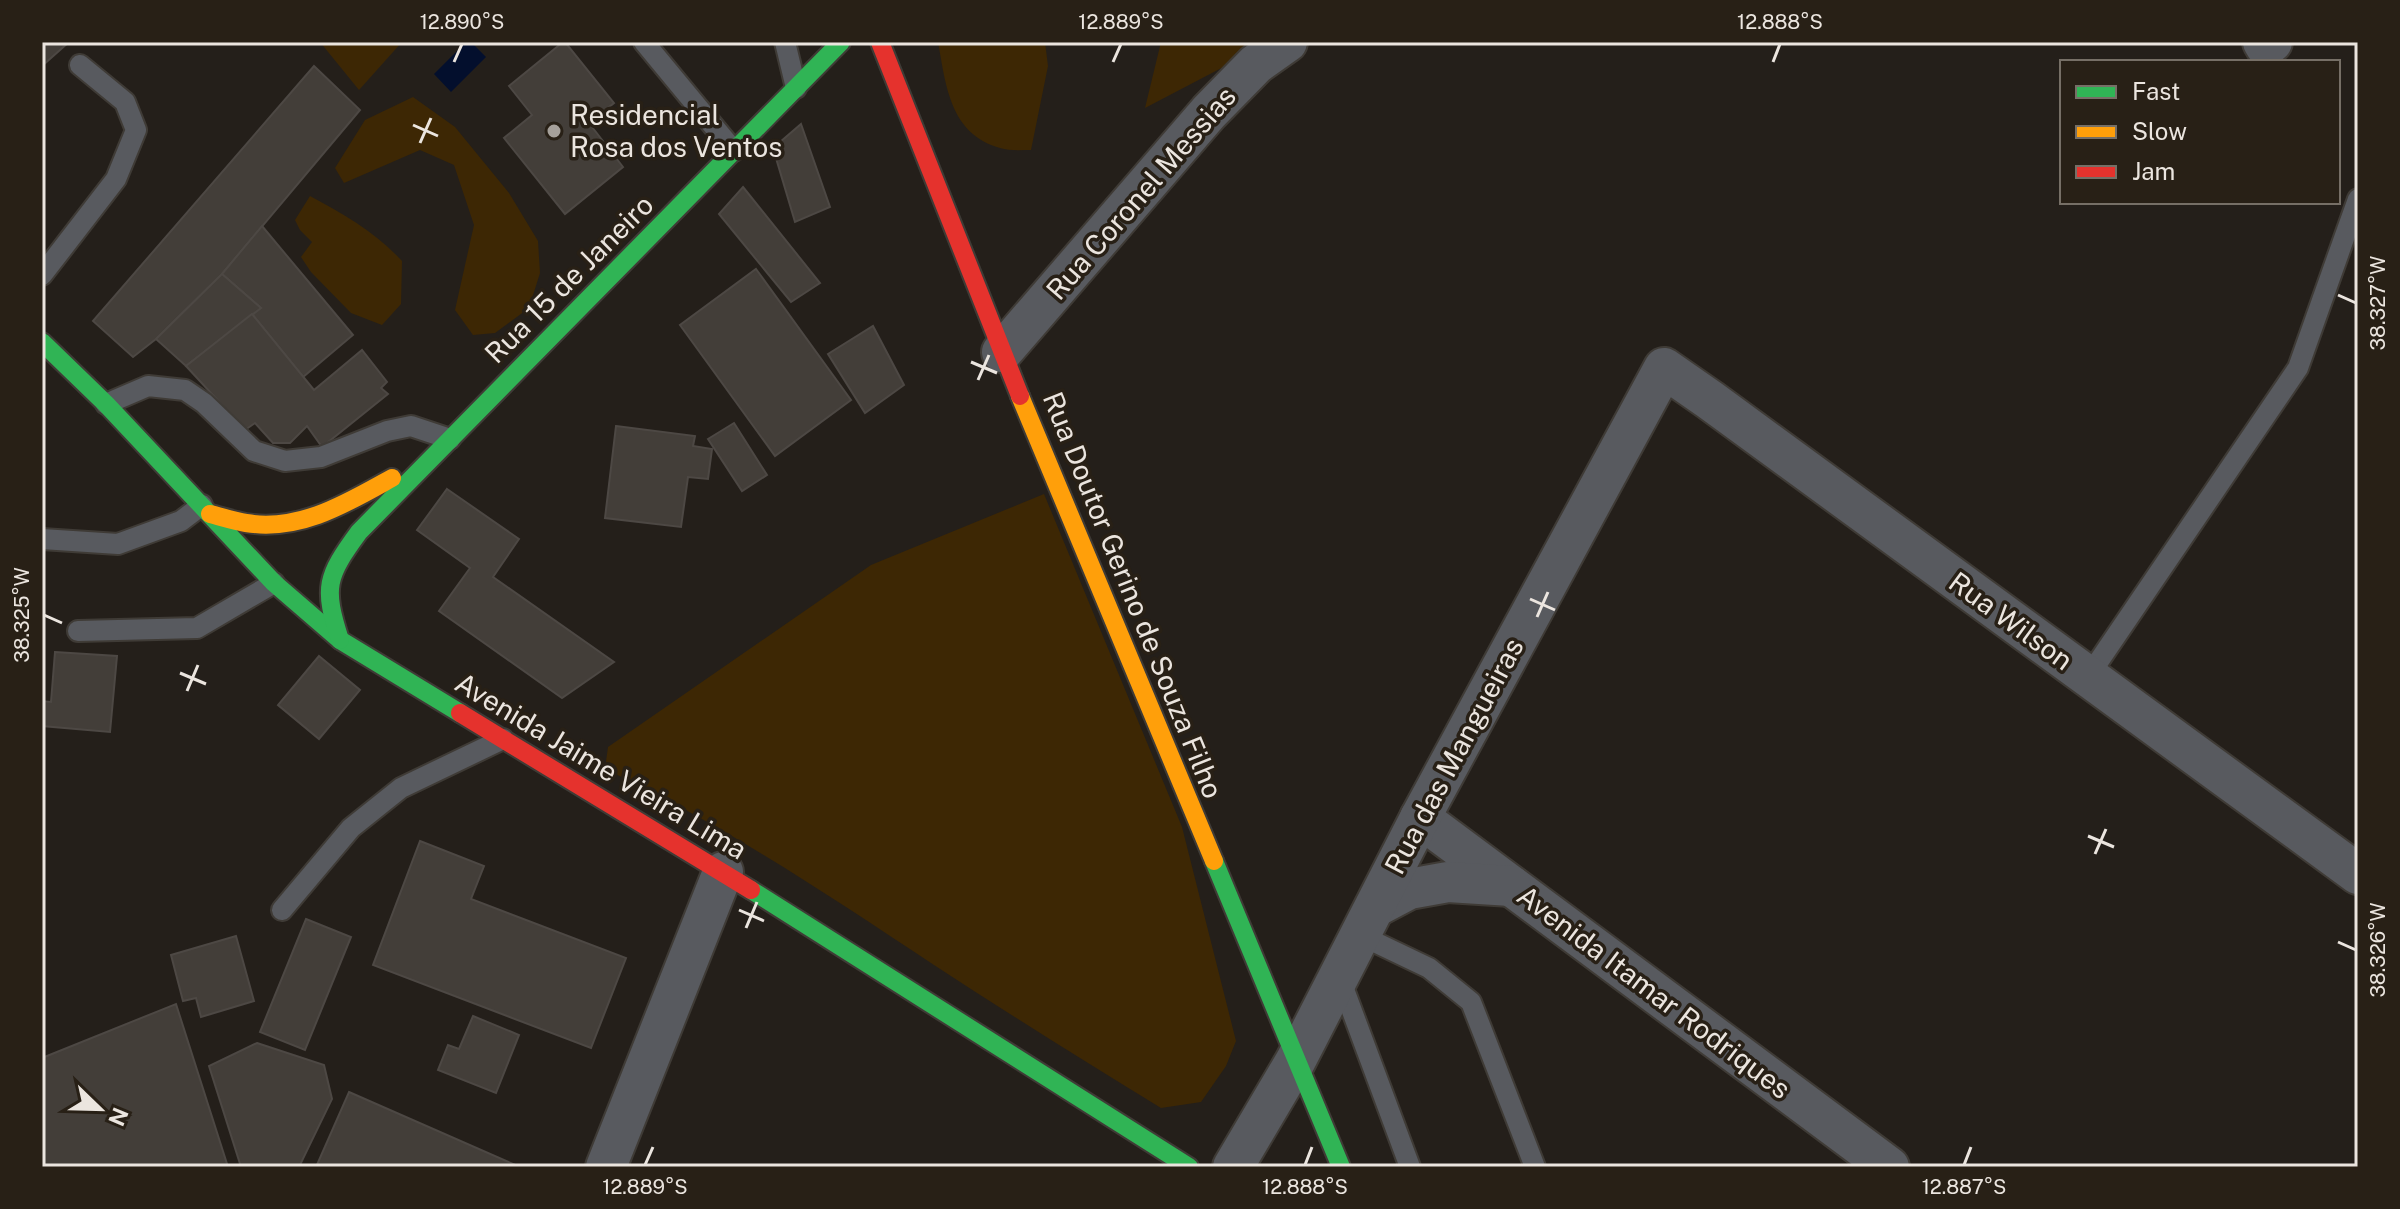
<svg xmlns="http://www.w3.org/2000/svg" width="2400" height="1209" font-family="'Public Sans',sans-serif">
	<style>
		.green { fill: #3d2704 }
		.water { fill: #030f2d }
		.building { fill: #433e39; stroke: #4d4844; stroke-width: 2 }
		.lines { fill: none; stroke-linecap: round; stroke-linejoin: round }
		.lane-casing { stroke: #3f3b36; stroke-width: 24 }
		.street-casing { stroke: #3f3b36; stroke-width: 44 }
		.fast-casing { stroke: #3f3b36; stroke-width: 22 }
		.slow-casing { stroke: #3f3b36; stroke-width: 22 }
		.jam-casing { stroke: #3f3b36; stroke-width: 22 }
		.lane { stroke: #585a5f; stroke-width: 20 }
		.street { stroke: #585a5f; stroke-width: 40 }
		.fast { stroke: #30b455; stroke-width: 18 }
		.slow { stroke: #ff9f0a; stroke-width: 18 }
		.jam { stroke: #e5322d; stroke-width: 18 }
		.ticks { fill: none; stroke: #ebe5df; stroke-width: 3 }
		.poi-dot { fill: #a5a09a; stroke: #282016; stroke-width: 3 }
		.labels { text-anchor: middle; stroke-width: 7; stroke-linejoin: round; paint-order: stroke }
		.poi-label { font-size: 28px; fill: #ebe5df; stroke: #282016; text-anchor: start }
		.street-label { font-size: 28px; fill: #ebe5df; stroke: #282016 }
		.neatline { fill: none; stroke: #ebe5df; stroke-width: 3 }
		.ticks-label { font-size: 20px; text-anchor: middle; fill: #ebe5df }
	</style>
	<rect width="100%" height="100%" fill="#241f1a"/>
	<!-- green -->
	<g class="green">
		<polygon points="320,42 402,42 359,90"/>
		<path d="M938,42H1045L1048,66L1031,150C1021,150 1009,151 1000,148C950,134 946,86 938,42Z"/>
		<polygon points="1161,42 1260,42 1231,63 1145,108"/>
		<polygon points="413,97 455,127 509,193 538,241 540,273 529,308 495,333 473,335 455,310 474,225 454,165 420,150 344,183 335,168 365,120"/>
		<path d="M310,196C344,214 376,233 402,261L401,304L382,325L351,313L311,272L301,257L312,242L300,230L295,220Z"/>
		<path d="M1044,494L1182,827L1236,1041L1226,1066L1201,1102L1161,1108C1084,1061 1009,1014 934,965C827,894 721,823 605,769L608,747L871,565Z"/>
	</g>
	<!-- water -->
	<polygon class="water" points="466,42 471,42 486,57 451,92 434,74"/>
	<!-- building -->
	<g class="building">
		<polygon points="42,42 69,42 42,66"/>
		<polygon points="563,42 565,42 614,103 589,123 623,167 565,214 504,138 532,115 509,86"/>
		<polygon points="314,66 360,110 222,274 156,339 133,357 93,321"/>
		<polygon points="801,124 830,207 795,222 773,148"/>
		<polygon points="743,187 820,283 791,302 719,214"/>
		<polygon points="262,226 353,335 303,377 252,314 261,308 222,274"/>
		<polygon points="756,269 851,400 775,456 680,325"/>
		<polygon points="222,274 261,308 186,366 156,339"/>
		<polygon points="252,314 314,390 362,350 387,382 381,388 388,394 322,447 307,426 290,443 273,443 255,423 245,430 186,366"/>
		<polygon points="873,326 904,385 865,413 828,354"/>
		<polygon points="734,423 767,475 742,491 708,439"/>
		<polygon points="616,426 695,436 693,446 712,449 708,479 688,477 681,527 605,518"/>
		<polygon points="447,489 519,539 493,577 614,662 562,698 439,611 470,568 417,530"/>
		<polygon points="55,652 117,656 110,732 42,726 42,701 51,702"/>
		<polygon points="319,656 360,690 319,739 278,705"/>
		<polygon points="420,841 484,866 471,899 626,958 591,1048 373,965"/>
		<polygon points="306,919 351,937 305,1050 260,1032"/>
		<polygon points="236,936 254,1001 201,1017 196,998 183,1001 171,955"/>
		<polygon points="176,1004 228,1167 42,1167 42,1058"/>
		<polygon points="473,1016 519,1035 496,1093 438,1070 448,1045 459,1049"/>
		<polygon points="257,1043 324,1065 332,1099 299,1167 241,1167 209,1066"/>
		<polygon points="349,1092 520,1167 316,1167"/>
	</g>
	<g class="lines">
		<defs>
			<g id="lane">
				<polyline points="644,42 734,151"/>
				<polyline points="785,42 796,88"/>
				<polyline points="42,275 116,179 136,130 125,102 80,65"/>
				<polyline points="106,404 148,386 185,390 204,403 254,451 285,461 321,457 387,431 411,426 450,439"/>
				<polyline points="42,539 118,544 181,521 202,505"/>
				<polyline points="78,631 197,628 274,583"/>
				<polyline points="2088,677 2298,368 2358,199"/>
				<polyline points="282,910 351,828 401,788 503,739"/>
				<polyline points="1360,935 1429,968 1471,1002 1535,1167"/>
				<polyline points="1339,976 1410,1167"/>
			</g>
			<g id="street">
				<polyline points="2263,42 2266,47 2272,42"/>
				<polyline points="1002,352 1209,112 1256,64 1287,42"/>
				<polyline points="1420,818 1889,1167"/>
				<polyline points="1375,907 1409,889 1448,882 1511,886"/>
				<polyline points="606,1167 723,872"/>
				<polyline points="1233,1167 1295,1062 1420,818 1664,368 1710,400 2358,874"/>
			</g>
			<g id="fast">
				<polyline points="42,342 106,404 274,583 340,640 460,713"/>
				<path d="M340,640C323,587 326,577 359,532L841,42"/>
				<polyline points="1214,861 1341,1167"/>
				<polyline points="751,890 1189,1167"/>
			</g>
			<g id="slow">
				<polyline points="1020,396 1214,861"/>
				<path d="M210,514C222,517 234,521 246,523C300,532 347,503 392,478"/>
			</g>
			<g id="jam">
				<polyline points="880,42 1020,396"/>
				<polyline points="460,713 751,890"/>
			</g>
		</defs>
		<!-- lane casing -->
		<use href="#lane" class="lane-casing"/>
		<!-- street casing -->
		<use href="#street" class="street-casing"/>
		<!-- fast casing -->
		<use href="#fast" class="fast-casing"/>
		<!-- slow casing -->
		<use href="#slow" class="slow-casing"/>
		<!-- jam casing -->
		<use href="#jam" class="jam-casing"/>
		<!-- lane -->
		<use href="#lane" class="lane"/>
		<!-- street -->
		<use href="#street" class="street"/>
		<!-- fast -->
		<use href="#fast" class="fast"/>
		<!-- slow -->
		<use href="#slow" class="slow"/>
		<!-- jam -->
		<use href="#jam" class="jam"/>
	</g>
	<!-- ticks -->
	<path class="ticks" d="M454,62L462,44M1113,62L1121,44M1773,62L1780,44M413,125L438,136M420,143L431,118M2338,295L2356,303M971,362L997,373M978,380L989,355M1530,599L1555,610M44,615L62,623M1537,617L1548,592M180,673L206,684M187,691L198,665M2088,836L2114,847M2095,854L2106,829M739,910L764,921M746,928L757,902M2338,942L2356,950M645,1165L653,1147M1305,1165L1312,1147M1964,1165L1971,1147"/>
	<!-- markers -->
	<circle class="poi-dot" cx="554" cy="131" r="8"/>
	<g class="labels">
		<!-- poi labels -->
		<g class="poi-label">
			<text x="570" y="125">Residencial<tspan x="570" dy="32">Rosa dos Ventos</tspan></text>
		</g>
		<!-- street labels -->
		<g class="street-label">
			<text transform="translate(1141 193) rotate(-49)" y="10">Rua Coronel Messias</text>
			<text transform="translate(569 279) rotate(-45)" y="10">Rua 15 de Janeiro</text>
			<text transform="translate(1133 595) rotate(68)" y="10">Rua Doutor Gerino de Souza Filho</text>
			<text transform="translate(2011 621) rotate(36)" y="10">Rua Wilson</text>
			<text transform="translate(1454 756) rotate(-62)" y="10">Rua das Mangueiras</text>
			<text transform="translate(601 766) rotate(31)" y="10">Avenida Jaime Vieira Lima</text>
			<text transform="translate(1654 992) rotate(37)" y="10">Avenida Itamar Rodriques</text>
		</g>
	</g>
	<!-- border -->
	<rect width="2400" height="1209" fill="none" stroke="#282016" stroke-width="88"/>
	<!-- legend -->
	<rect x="2060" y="60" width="280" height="144" fill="#282016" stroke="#766f66" stroke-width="2"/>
	<rect x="2076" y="86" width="40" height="12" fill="#30b455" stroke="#766f66" stroke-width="2"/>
	<text x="2132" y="100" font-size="24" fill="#ebe5df">Fast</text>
	<rect x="2076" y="126" width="40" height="12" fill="#ff9f0a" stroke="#766f66" stroke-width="2"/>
	<text x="2132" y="140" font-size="24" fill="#ebe5df">Slow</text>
	<rect x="2076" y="166" width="40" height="12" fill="#e5322d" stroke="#766f66" stroke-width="2"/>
	<text x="2132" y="180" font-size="24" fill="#ebe5df">Jam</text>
	<!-- north arrow -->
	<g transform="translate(100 1109) rotate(113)" stroke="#282016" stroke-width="6" paint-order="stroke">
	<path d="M0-6L14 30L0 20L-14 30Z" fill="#ebe5df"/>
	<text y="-12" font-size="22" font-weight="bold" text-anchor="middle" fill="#ebe5df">N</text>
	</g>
	<rect x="44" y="44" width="2312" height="1121" class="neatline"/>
	<g class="ticks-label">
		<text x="462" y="29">12.890°S</text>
		<text x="1121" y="29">12.889°S</text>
		<text x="1780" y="29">12.888°S</text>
		<text transform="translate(2378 303) rotate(-90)" y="7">38.327°W</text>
		<text transform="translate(22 615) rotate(-90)" y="7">38.325°W</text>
		<text transform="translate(2378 950) rotate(-90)" y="7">38.326°W</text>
		<text x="645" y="1194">12.889°S</text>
		<text x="1305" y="1194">12.888°S</text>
		<text x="1964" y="1194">12.887°S</text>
	</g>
</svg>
